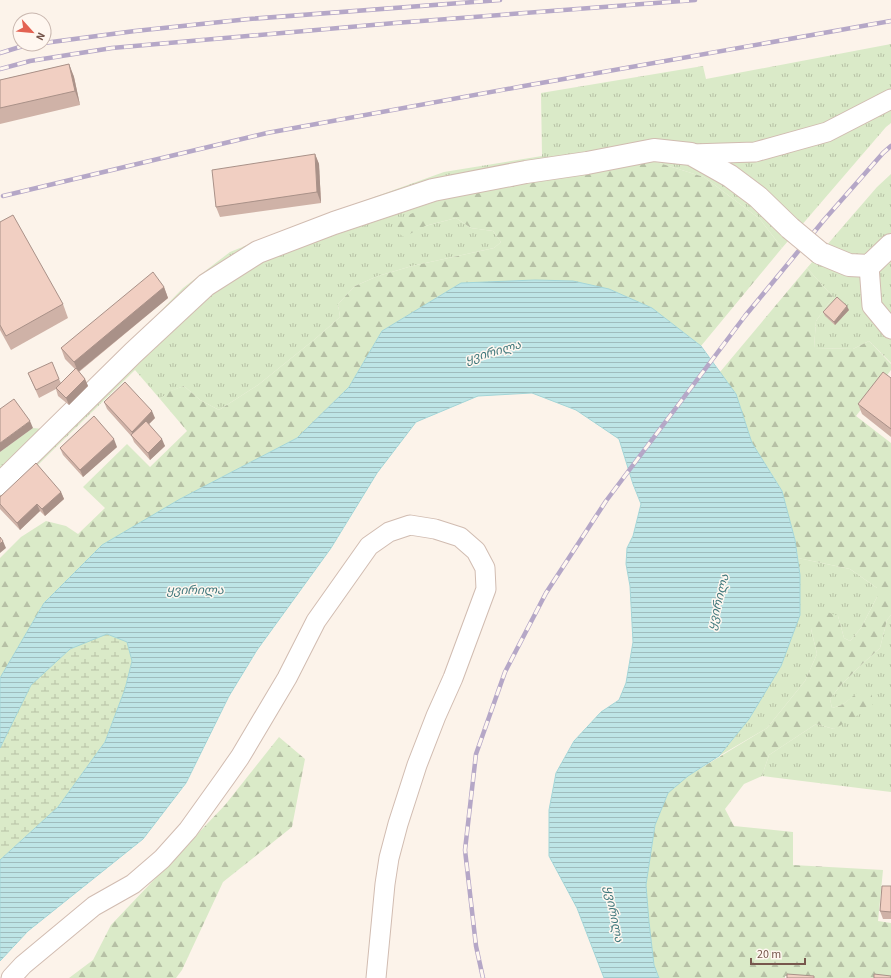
<svg xmlns="http://www.w3.org/2000/svg" width="891" height="978" font-family="'Source Sans 3','Noto Sans Georgian',sans-serif">
	<style>
		.grass { fill: url(#grass-tufts) }
		.forest { fill: url(#forest-firs) }
		.wetland { fill: url(#wetland-marsh) }
		.water { fill: url(#water-rules); stroke: #a4d6d8 }
		.lines { fill: none; stroke-linecap: round; stroke-linejoin: round }
		.minor-casing { stroke: #d1bcb1; stroke-width: 21 }
		.tertiary-casing { stroke: #d1bcb1; stroke-width: 24 }
		.minor { stroke: #fff; stroke-width: 19 }
		.tertiary { stroke: #fff; stroke-width: 22 }
		.rail-casing { stroke: #b5a7c7; stroke-width: 4.5 }
		.rail { stroke: #fff7f0; stroke-width: 3; stroke-dasharray: 9; stroke-linecap: butt }
		.tertiary-bridge-casing { stroke: #d1bcb1; stroke-width: 24; stroke-linecap: butt }
		.tertiary-bridge { stroke: #fff; stroke-width: 22 }
		.wall { fill: #cfb2a7 }
		.shaded-wall { fill: #a99188 }
		.building { fill: #f1cfc2; stroke: #a99188 }
		.labels { text-anchor: middle; stroke-width: 3; stroke-linejoin: round; paint-order: stroke }
		.water-label { font-size: 12px; font-style: italic; fill: #40787c; stroke: #fff7f0 }
	</style>
	<defs>
		<pattern id="grass-tufts" width="24" height="20" patternUnits="userSpaceOnUse"><rect width="24" height="20" fill="#daeac8"/><path d="M3 7l-1-3M5 7V3M7 7l1-3M15 17l-1-3M17 17v-4M19 17l1-3" fill="none" stroke="#b6c0a5"/></pattern>
		<pattern id="forest-firs" width="22" height="20" patternUnits="userSpaceOnUse"><rect width="22" height="20" fill="#daeac8"/><path d="M5 1l3.5 6h-7zM16 11l3.5 6h-7z" fill="#b6c0a5"/></pattern>
		<pattern id="wetland-marsh" width="20" height="14" patternUnits="userSpaceOnUse"><rect width="20" height="14" fill="#daeac8"/><path d="M1 5h8M5 5V1M11 12h8M15 12V8" fill="none" stroke="#b6c0a5"/></pattern>
		<pattern id="water-rules" width="6" height="5" patternUnits="userSpaceOnUse"><rect width="6" height="5" fill="#bee5e6"/><path d="M0 2.5h6" fill="none" stroke="#9fbcbd"/></pattern>
	</defs>
	<rect width="100%" height="100%" fill="#fcf3ea"/>
	<!-- grass -->
	<g class="grass">
		<polygon points="891,44 891,123 886,127 782,248 760,219 704,177 653,161 507,186 404,236 425,226 456,218 471,228 493,231 501,242 494,248 412,266 378,276 355,286 338,304 340,317 315,339 258,385 219,410 200,400 184,386 171,391 160,399 135,370 50,453 0,503 0,452 33,428 43,429 69,405 183,288 230,252 299,224 444,172 542,156 541,93 703,66 706,79"/>
		<polygon points="891,174 891,363 869,341 853,349 814,348 816,321 833,297 807,268 877,187"/>
		<polygon points="798,558 850,569 877,588 877,597 861,628 850,641 844,638 838,616 811,629 817,654 805,681 767,728 719,756 749,719 781,666 800,615 800,575"/>
		<polygon points="891,615 891,792 762,776 769,755 816,724 834,729 863,689 842,705 832,708 830,699 840,686 861,665 880,648 887,620"/>
	</g>
	<!-- forest -->
	<g class="forest">
		<polygon points="653,161 704,177 760,219 782,248 701,346 652,308 609,289 573,281 535,280 461,283 382,331 349,387 297,438 180,499 44,603 0,678 0,558 21,537 46,521 66,526 78,534 105,508 83,487 127,444 150,467 187,431 160,399 170,391 184,386 200,400 219,410 258,385 315,339 340,317 338,304 355,286 378,276 412,266 494,248 501,242 493,231 471,228 456,218 425,226 404,237 394,230 395,221 453,195"/>
		<polygon points="807,268 833,297 816,321 814,348 853,349 869,341 891,364 891,370 856,416 891,443 891,615 887,620 880,648 861,665 840,686 830,699 832,708 842,705 863,688 872,692 872,707 834,729 816,724 769,755 762,776 744,784 725,809 734,826 793,832 793,865 883,870 878,921 891,923 891,978 812,978 785,976 785,978 659,978 654,965 649,922 646,885 655,825 668,793 688,776 767,728 805,681 817,654 811,629 822,610 838,616 844,638 850,641 861,628 877,597 877,588 850,569 798,558 795,540 782,491 752,443 736,394 720,372"/>
		<polygon points="279,737 305,759 292,827 223,882 182,970 176,978 69,978 93,960 111,925 225,805"/>
	</g>
	<!-- wetland -->
	<polygon class="wetland" points="107,633 127,642 132,661 125,689 105,742 58,807 0,860 0,748 2,742 31,685 70,649"/>
	<!-- water -->
	<polygon class="water" points="535,280 573,281 609,289 652,308 701,346 736,394 752,443 782,491 795,540 800,575 800,615 781,666 749,719 719,756 688,776 668,793 655,825 646,885 649,922 654,965 659,978 604,978 577,908 549,856 549,810 556,773 574,741 601,712 619,700 626,683 633,642 630,586 626,564 627,548 633,536 641,504 633,484 619,439 576,410 532,393 478,396 416,422 377,473 331,548 257,650 229,696 186,783 143,839 28,931 0,961 0,860 58,807 105,742 125,689 132,661 127,642 107,634 70,649 31,685 0,748 0,678 44,603 102,545 180,499 297,438 349,387 382,331 461,283"/>
	<g class="lines">
		<defs>
			<g id="minor">
				<polyline points="691,154 755,152 827,132 891,99"/>
				<polyline points="869,266 872,306 891,329"/>
				<polyline points="11,978 23,965 94,906 133,884 162,859 188,830 226,777 240,757 287,678 316,621 369,546 389,532 410,525 435,529 460,537 476,551 485,568 486,589 453,678 436,716 417,765 398,824 389,858 385,884 376,978"/>
			</g>
			<g id="tertiary">
				<polyline points="820,253 849,265 869,266 891,245"/>
				<polyline points="0,484 133,353 206,285 258,252 334,223 433,190 526,172 587,163 654,150 691,154 730,176 758,197 790,228"/>
			</g>
		</defs>
		<!-- minor casing -->
		<use href="#minor" class="minor-casing"/>
		<!-- tertiary casing -->
		<use href="#tertiary" class="tertiary-casing"/>
		<!-- minor -->
		<use href="#minor" class="minor"/>
		<!-- tertiary -->
		<use href="#tertiary" class="tertiary"/>
		<defs>
			<g id="rail">
				<polyline points="44,43 135,31 249,19 500,0"/>
				<polyline points="0,53 23,46 36,44"/>
				<polyline points="0,69 30,61 112,48 395,23 695,0"/>
				<polyline points="3,196 267,133 524,86 891,21"/>
				<polyline points="483,978 476,946 465,850 476,754 505,672 546,593 606,501 745,316 824,220 883,153 891,146"/>
			</g>
		</defs>
		<!-- rail casing -->
		<use href="#rail" class="rail-casing"/>
		<!-- rail -->
		<use href="#rail" class="rail"/>
		<defs>
			<polyline id="tertiary-bridge" points="790,228 820,253"/>
		</defs>
		<!-- tertiary-bridge casing -->
		<use href="#tertiary-bridge" class="tertiary-bridge-casing"/>
		<!-- tertiary-bridge -->
		<use href="#tertiary-bridge" class="tertiary-bridge"/>
	</g>
	<!-- wall -->
	<g class="wall">
		<polygon points="69,64 74,77 80,105 0,124 0,80"/>
		<polygon points="315,154 319,164 321,203 220,217 216,207"/>
		<polygon points="0,222 63,304 68,318 11,350 0,330"/>
		<polygon points="164,287 168,298 79,372 85,379 88,386 69,405 58,396 56,389 39,398 28,373 59,379 61,383 75,369 65,359 61,348"/>
		<polygon points="849,310 835,325 825,316 823,312"/>
		<polygon points="891,378 891,437 862,414 858,404"/>
		<polygon points="104,402 155,418 149,424 165,446 150,460 134,442 132,437 107,409"/>
		<polygon points="117,447 83,477 63,455 60,448"/>
		<polygon points="61,492 64,499 45,516 40,511 20,530 0,509 0,497"/>
		<polygon points="891,886 891,919 883,919 880,911"/>
	</g>
	<!-- shaded-wall -->
	<g class="shaded-wall">
		<polygon points="69,64 74,77 80,105 75,91"/>
		<polygon points="315,154 319,164 321,203 317,192"/>
		<polygon points="164,287 168,298 78,372 74,362"/>
		<polygon points="847,306 849,310 835,325 834,322"/>
		<polygon points="85,379 88,386 69,405 66,398"/>
		<polygon points="152,411 155,418 135,438 133,437 132,432"/>
		<polygon points="30,421 33,428 0,452 0,443"/>
		<polygon points="114,439 117,447 83,477 80,470"/>
		<polygon points="162,439 165,446 150,460 148,453"/>
		<polygon points="61,492 64,499 45,516 42,509"/>
		<polygon points="37,504 40,511 20,530 17,523"/>
		<polygon points="3,541 6,548 0,553 0,544"/>
	</g>
	<!-- building -->
	<g class="building">
		<polygon points="69,64 75,91 0,108 0,80"/>
		<polygon points="315,154 317,192 216,207 212,170"/>
		<polygon points="13,215 63,304 6,336 0,325 0,222"/>
		<polygon points="153,272 164,287 74,362 61,348"/>
		<polygon points="837,297 847,306 834,322 823,312"/>
		<polygon points="52,362 59,379 36,390 28,373"/>
		<polygon points="76,368 85,379 66,398 56,388"/>
		<polygon points="883,372 891,378 891,429 858,404"/>
		<polygon points="125,382 152,411 132,432 104,402"/>
		<polygon points="14,399 30,421 0,443 0,409"/>
		<polygon points="94,416 114,439 80,470 60,448"/>
		<polygon points="146,421 162,439 148,453 131,435"/>
		<polygon points="36,463 61,492 42,509 37,504 17,523 0,504 0,497"/>
		<polygon points="0,537 3,541 0,544"/>
		<polygon points="882,886 891,886 891,912 880,911"/>
		<polygon points="787,974 814,976 814,978 787,978"/>
		<polygon points="874,974 891,976 891,978 874,978"/>
	</g>
	<g class="labels">
		<!-- water labels -->
		<g class="water-label">
			<text transform="translate(493 352) rotate(-16)" y="4">ყვირილა</text>
			<text x="195" y="594">ყვირილა</text>
			<text transform="translate(718 602) rotate(-76)" y="4">ყვირილა</text>
			<text transform="translate(614 914) rotate(79)" y="4">ყვირილა</text>
		</g>
	</g>
	<!-- north arrow -->
	<g transform="translate(32 32) rotate(117)"><circle r="19" fill="#fff7f0" stroke="#c9b7af"/>
	<path d="M0-3L7 15L0 10L-7 15Z" fill="#e36252"/>
	<text y="-6" font-size="11" font-weight="bold" text-anchor="middle" fill="#77574d">N</text>
	</g>
	<!-- scale -->
	<path d="M751 958v6h54v-6" fill="none" stroke="#77574d" stroke-width="2"/>
	<text x="757" y="958" font-size="12" fill="#77574d" stroke="#fff7f0" stroke-width="3" paint-order="stroke">20 m</text>
</svg>
